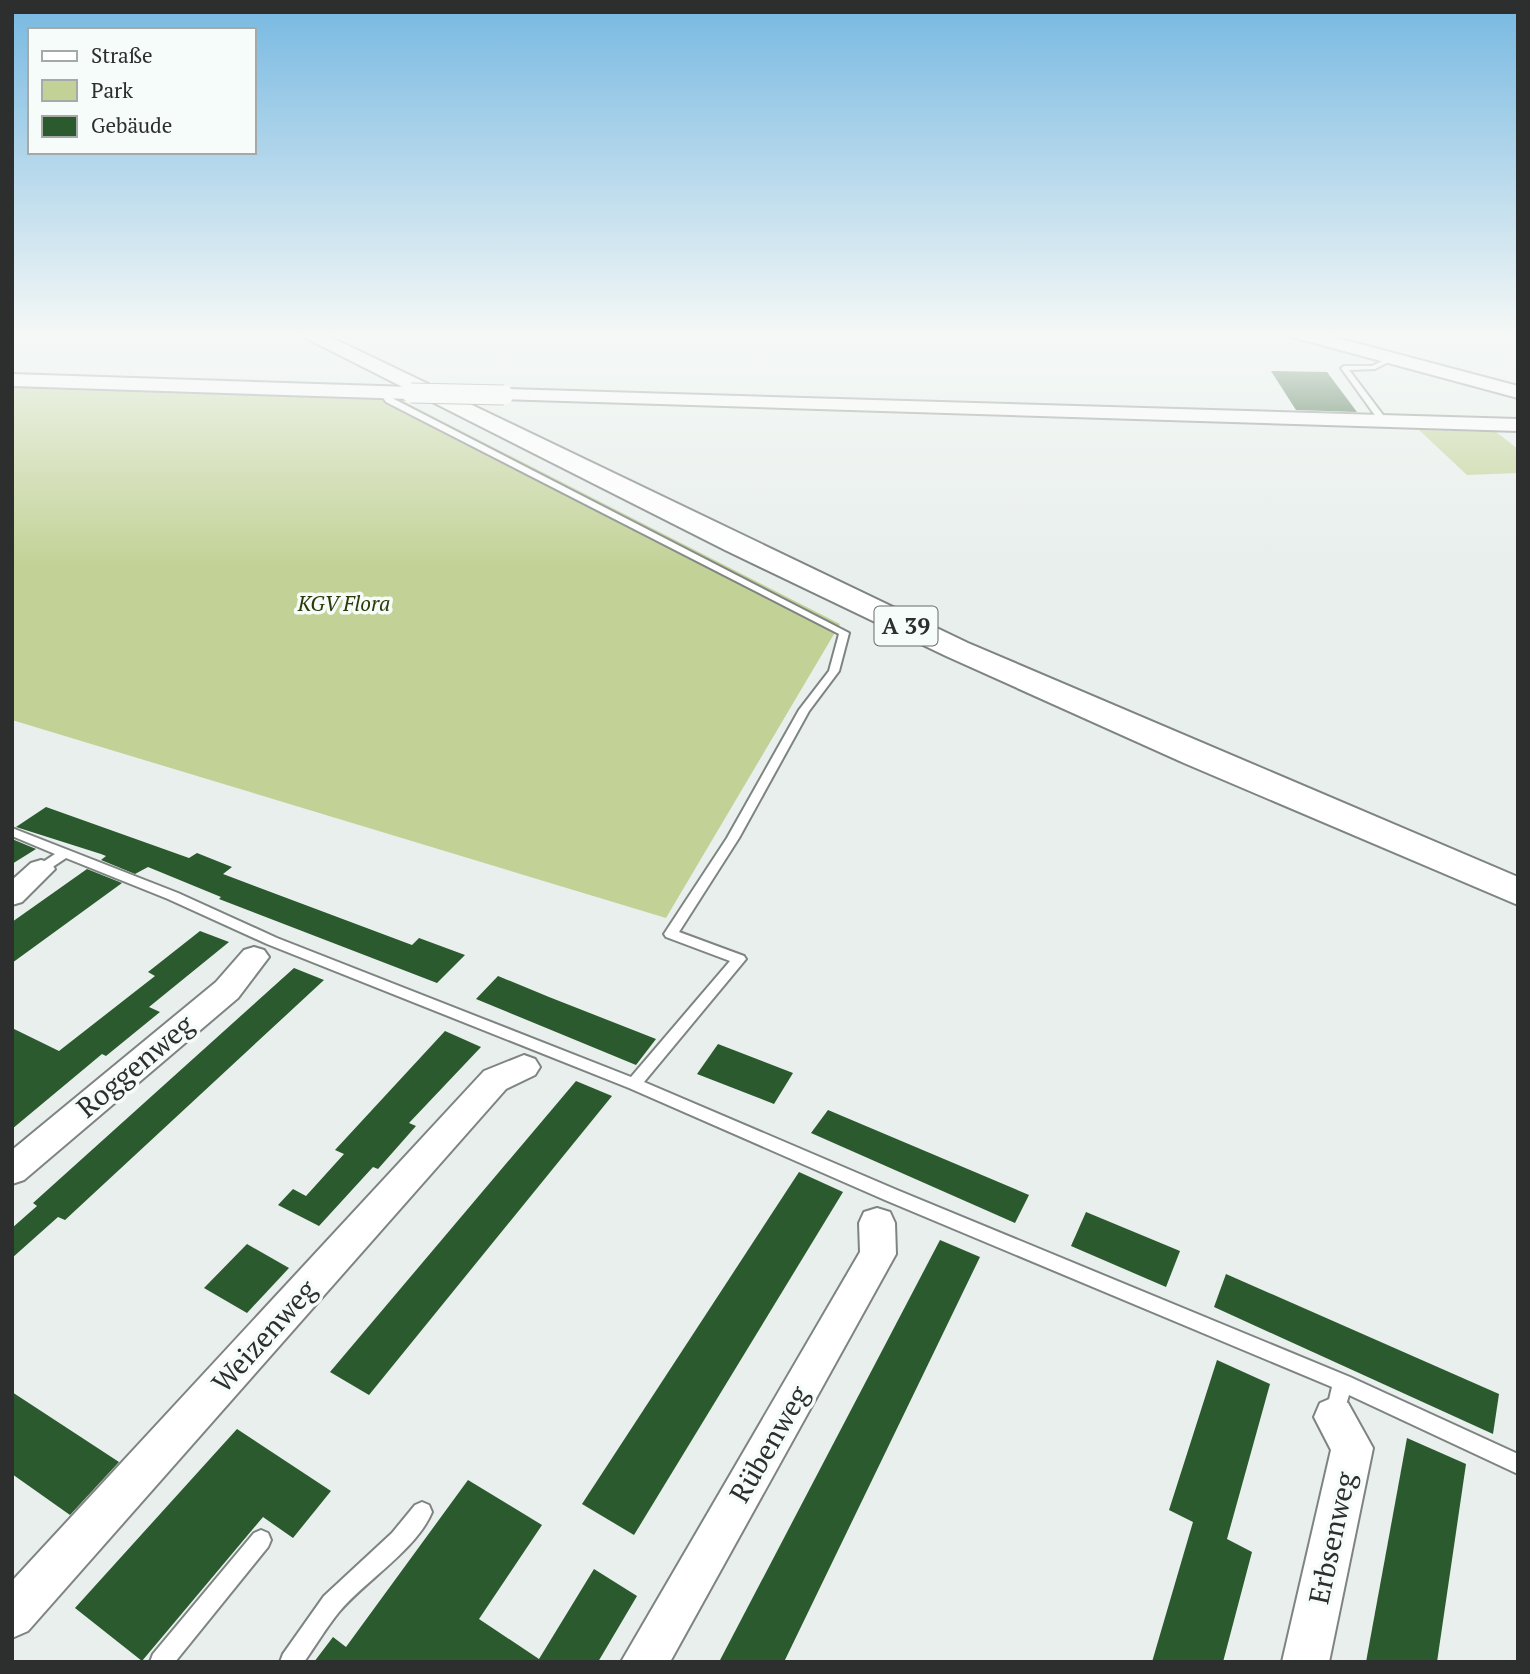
<svg xmlns="http://www.w3.org/2000/svg" width="1530" height="1674" font-family="'PT Serif',serif">
	<style>
		.green { fill: #c2d296 }
		.building { fill: #2a5a2e }
		.lines { fill: none; stroke-linecap: round; stroke-linejoin: round }
		.service-casing { stroke: #7e8482; stroke-width: 4 }
		.minor-casing { stroke: #7e8482; stroke-width: 4 }
		.tertiary-casing { stroke: #7e8482; stroke-width: 4 }
		.motorway-casing { stroke: #7e8482; stroke-width: 4 }
		.service { fill: #fff; fill-rule: evenodd }
		.minor { fill: #fff; fill-rule: evenodd }
		.tertiary { fill: #fff; fill-rule: evenodd }
		.motorway { fill: #fff; fill-rule: evenodd }
		.tertiary-bridge-casing { stroke: #7e8482; stroke-width: 21; stroke-linecap: butt }
		.tertiary-bridge { stroke: #fff; stroke-width: 19 }
		.labels { text-anchor: middle; stroke-width: 7; stroke-linejoin: round; paint-order: stroke }
		.far-park-label { font-size: 21px; font-style: italic; fill: #2f3907; stroke: #f5fcfa }
		.shield { fill: #f5fcfa; stroke: #696c6b; stroke-width: 2 }
		.shield-label { font-size: 23px; font-weight: bold; fill: #2d2f2e }
		.near-street-label { font-size: 28px; fill: #2d2f2e; stroke: #f5fcfa }
	</style>
	<rect width="100%" height="100%" fill="#e8efec"/>
	<!-- green -->
	<g class="green">
		<polygon points="12,384 399,399 840,624 666,918 12,720"/>
		<polygon points="1419,430 1496,432 1518,449 1518,473 1467,475"/>
	</g>
	<!-- building -->
	<g class="building">
		<polygon points="1271,371 1327,372 1357,412 1296,410"/>
		<polygon points="46,807 189,858 197,853 232,867 223,874 412,945 419,938 465,955 437,983 219,899 221,897 148,867 135,874 101,860 106,856 101,854 16,827"/>
		<polygon points="12,839 36,849 12,864"/>
		<polygon points="87,869 122,883 12,963 12,922"/>
		<polygon points="200,931 229,942 149,1007 160,1012 106,1056 102,1054 12,1129 12,1028 59,1051 155,976 148,972"/>
		<polygon points="294,968 324,980 65,1220 58,1217 12,1258 12,1228 37,1206 33,1203"/>
		<polygon points="498,976 549,997 656,1039 636,1065 476,999"/>
		<polygon points="445,1031 481,1047 409,1123 416,1126 378,1169 373,1167 319,1226 278,1205 293,1189 306,1196 344,1154 335,1150"/>
		<polygon points="718,1044 793,1073 774,1104 697,1074"/>
		<polygon points="576,1081 612,1096 369,1395 330,1372"/>
		<polygon points="828,1110 1029,1195 1015,1223 811,1133"/>
		<polygon points="799,1172 843,1192 634,1535 582,1504"/>
		<polygon points="1086,1212 1180,1251 1166,1287 1071,1246"/>
		<polygon points="940,1240 980,1257 784,1662 719,1662"/>
		<polygon points="247,1244 289,1268 247,1313 204,1288"/>
		<polygon points="1226,1274 1499,1394 1493,1434 1214,1307"/>
		<polygon points="1217,1360 1270,1384 1227,1539 1252,1552 1223,1662 1152,1662 1193,1522 1169,1510"/>
		<polygon points="12,1392 119,1462 70,1515 12,1474"/>
		<polygon points="237,1429 331,1491 293,1538 263,1517 142,1661 75,1608"/>
		<polygon points="1407,1438 1466,1464 1437,1662 1366,1662"/>
		<polygon points="468,1480 542,1525 479,1619 539,1659 594,1569 637,1596 598,1662 314,1662 333,1637 346,1647"/>
	</g>
	<g class="lines">
		<defs>
			<g id="service">
				<polygon points="1391,357 1396,358 1375,369 1349,370 1389,423 1385,425 1382,425 1341,368 1344,366 1372,366"/>
				<polygon points="388,390 392,392 390,396 392,398 849,633 839,671 809,711 739,838 679,932 744,956 746,959 644,1082 897,1190 1350,1377 1518,1454 1518,1474 1349,1395 1342,1418 1335,1421 1328,1418 1326,1412 1332,1387 885,1200 629,1088 267,944 168,899 66,858 45,872 37,872 35,869 37,866 55,854 12,836 12,828 178,893 277,938 631,1077 730,961 666,937 664,934 727,838 799,710 829,671 839,634 386,402 382,396"/>
				<path d="M422,1502L429,1505L432,1512C417,1549 365,1581 339,1612C326,1628 316,1645 304,1662H280L283,1654L324,1596L392,1533L415,1505Z"/>
				<polygon points="261,1530 268,1533 271,1540 268,1547 175,1662 150,1662 153,1654 254,1533"/>
			</g>
			<g id="minor">
				<polygon points="41,860 51,863 55,869 22,902 12,905 12,880 31,863"/>
				<polygon points="254,947 264,950 269,957 238,998 24,1180 12,1184 12,1150 216,982 244,950"/>
				<polygon points="524,1055 535,1059 540,1067 535,1075 506,1089 28,1631 12,1638 12,1581 484,1071"/>
				<polygon points="877,1208 890,1212 895,1223 896,1254 670,1662 621,1662 860,1252 859,1223 864,1212"/>
				<polygon points="1334,1397 1348,1403 1373,1448 1329,1662 1282,1662 1331,1450 1314,1417 1320,1403"/>
			</g>
			<g id="tertiary">
				<polygon points="1289,333 1318,333 1518,386 1518,398 1292,337"/>
				<polygon points="12,374 411,387 421,393 411,399 12,386"/>
				<polygon points="504,389 1518,419 1518,431 497,399 494,395"/>
			</g>
			<polygon id="motorway" points="296,333 322,333 968,643 1518,877 1518,905 1184,763 946,656 725,550"/>
		</defs>
		<!-- service casing -->
		<use href="#service" class="service-casing"/>
		<!-- minor casing -->
		<use href="#minor" class="minor-casing"/>
		<!-- tertiary casing -->
		<use href="#tertiary" class="tertiary-casing"/>
		<!-- motorway casing -->
		<use href="#motorway" class="motorway-casing"/>
		<!-- service -->
		<use href="#service" class="service"/>
		<!-- minor -->
		<use href="#minor" class="minor"/>
		<!-- tertiary -->
		<use href="#tertiary" class="tertiary"/>
		<!-- motorway -->
		<use href="#motorway" class="motorway"/>
		<defs>
			<polyline id="tertiary-bridge" points="411,393 504,395"/>
		</defs>
		<!-- tertiary-bridge casing -->
		<use href="#tertiary-bridge" class="tertiary-bridge-casing"/>
		<!-- tertiary-bridge -->
		<use href="#tertiary-bridge" class="tertiary-bridge"/>
	</g>
	<!-- sky -->
	<linearGradient id="sky" x2="0" y2="1"><stop stop-color="#76b8e1"/><stop offset="0.59" stop-color="#f5f8f6"/><stop offset="1" stop-color="#f5f8f6" stop-opacity="0"/></linearGradient>
	<rect width="1530" height="567" fill="url(#sky)"/>
	<g class="labels">
		<!-- far-park labels -->
		<g class="far-park-label">
			<text x="344" y="611">KGV Flora</text>
		</g>
		<!-- shield labels -->
		<rect class="shield" x="874.5" y="606.5" width="63" height="39" rx="5"/>
		<g class="shield-label">
			<text x="906" y="634">A 39</text>
		</g>
		<!-- near-street labels -->
		<g class="near-street-label">
			<text transform="translate(135 1066) rotate(-40)" y="10">Roggenweg</text>
			<text transform="translate(264 1336) rotate(-48)" y="10">Weizenweg</text>
			<text transform="translate(769 1444) rotate(-60)" y="10">Rübenweg</text>
			<text transform="translate(1332 1538) rotate(-78)" y="10">Erbsenweg</text>
		</g>
	</g>
	<!-- border -->
	<rect width="1530" height="1674" fill="none" stroke="#2d2f2e" stroke-width="28"/>
	<!-- legend -->
	<rect x="28" y="28" width="228" height="126" fill="#f5fcfa" stroke="#a5aaa8" stroke-width="2"/>
	<rect x="42" y="51" width="35" height="10" fill="#ffffff" stroke="#a5aaa8" stroke-width="2"/>
	<text x="91" y="63" font-size="21" fill="#2d2f2e">Straße</text>
	<rect x="42" y="80" width="35" height="21" fill="#c2d296" stroke="#a5aaa8" stroke-width="2"/>
	<text x="91" y="98" font-size="21" fill="#2d2f2e">Park</text>
	<rect x="42" y="116" width="35" height="21" fill="#2a5a2e" stroke="#a5aaa8" stroke-width="2"/>
	<text x="91" y="133" font-size="21" fill="#2d2f2e">Gebäude</text>
</svg>
